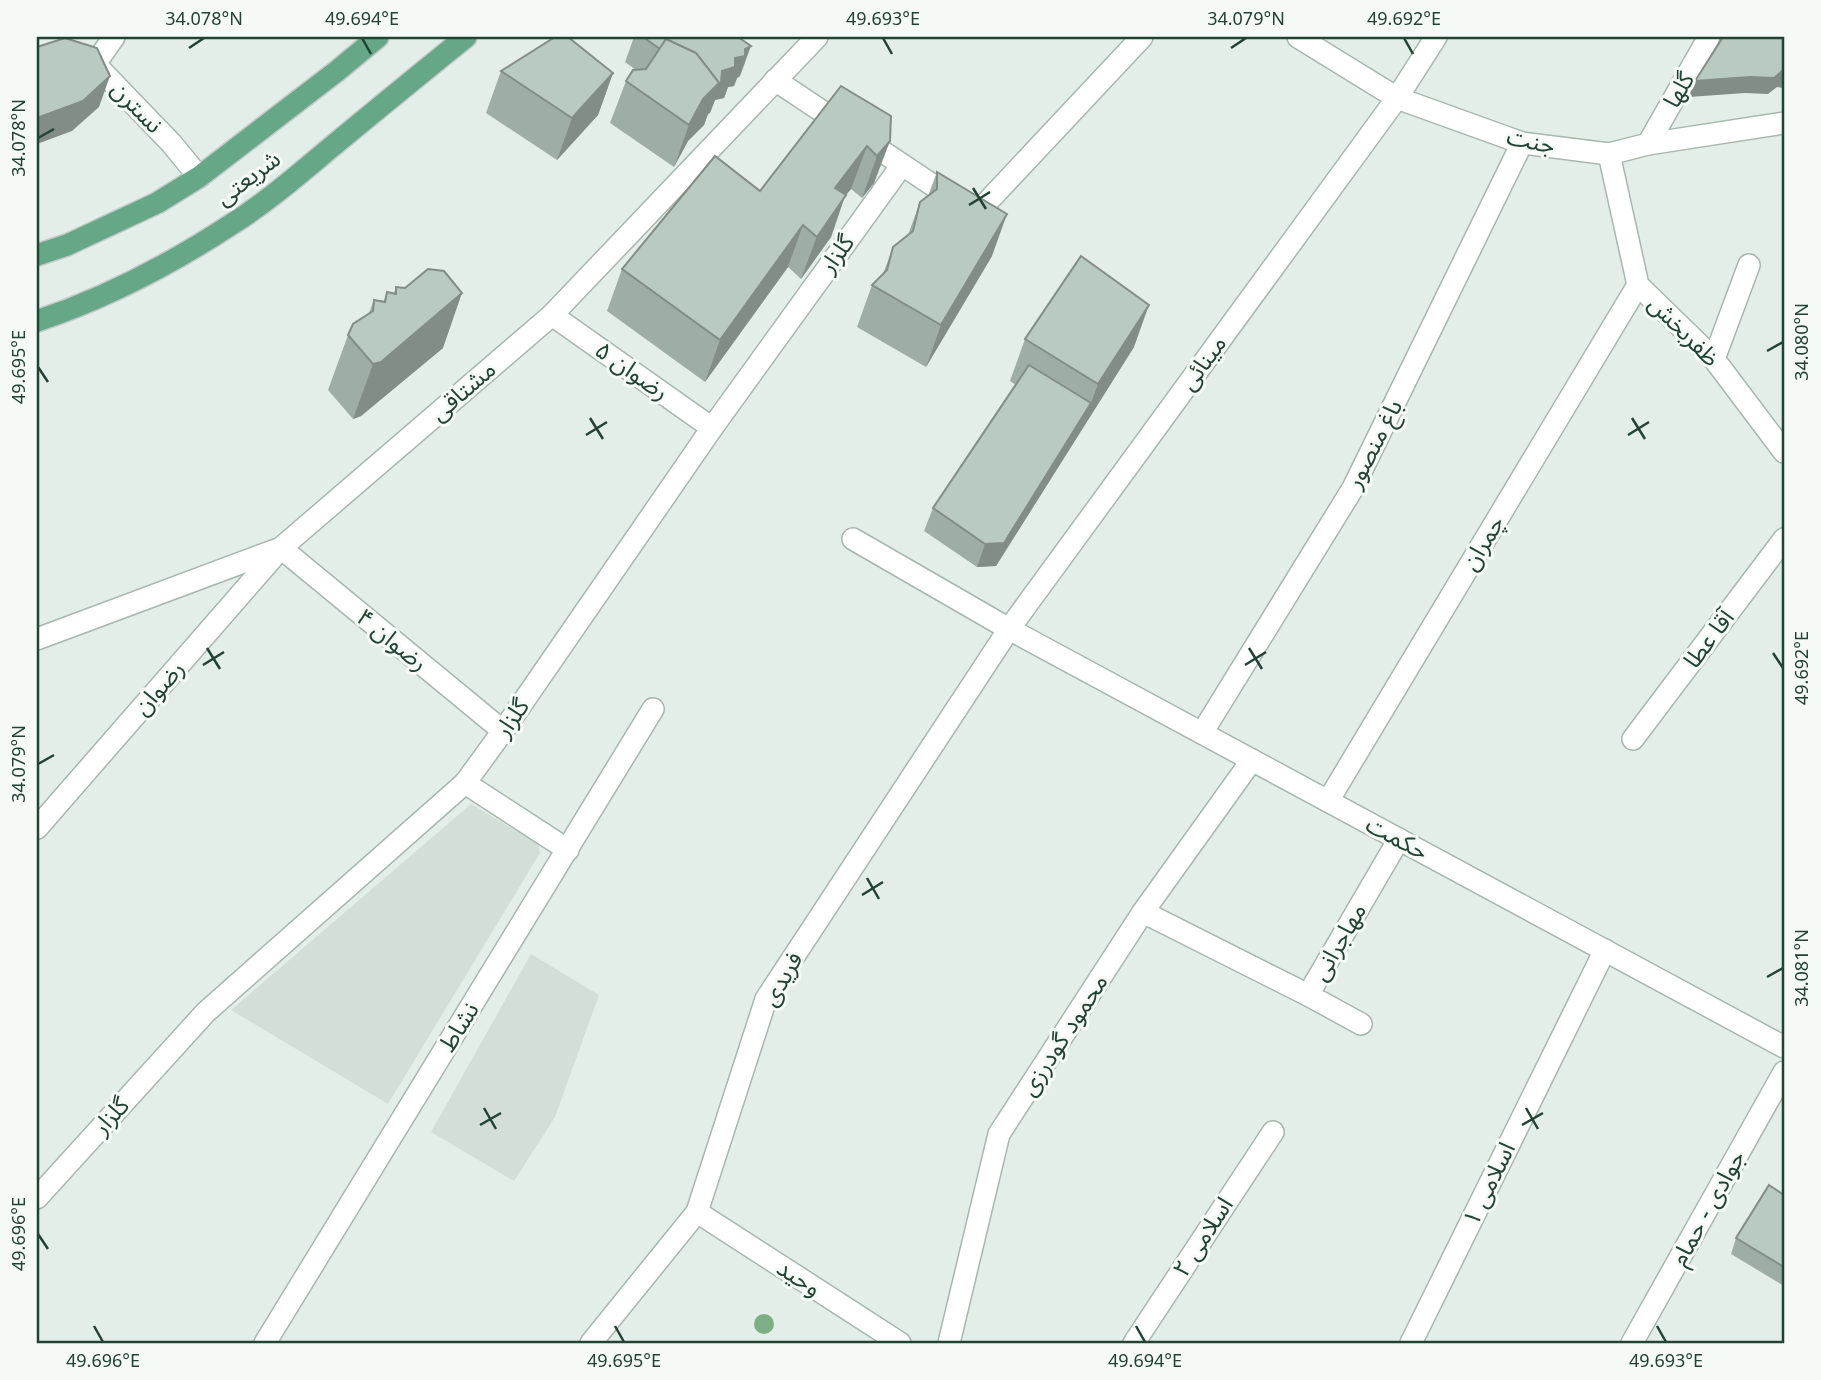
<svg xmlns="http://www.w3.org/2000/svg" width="1821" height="1380" font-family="'Noto Sans','Noto Sans Arabic',sans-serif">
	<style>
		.built { fill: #d2ded6 }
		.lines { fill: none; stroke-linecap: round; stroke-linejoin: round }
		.minor-casing { stroke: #a6b7ae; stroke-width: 24 }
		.major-casing { stroke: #c1cac6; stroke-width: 24 }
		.minor { stroke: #fff; stroke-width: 21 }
		.major { stroke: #66a788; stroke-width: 21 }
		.tree { fill: #7daf87 }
		.wall { fill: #9faea5 }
		.shaded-wall { fill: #828d86 }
		.building { fill: #b9cac0; stroke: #828d86; stroke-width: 2 }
		.ticks { fill: none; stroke: #224232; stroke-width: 2.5 }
		.labels { text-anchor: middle; stroke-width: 6; stroke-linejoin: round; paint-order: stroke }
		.street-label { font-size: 24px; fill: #224232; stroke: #f5faf7 }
		.neatline { fill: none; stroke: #224232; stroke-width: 2.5 }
		.ticks-label { font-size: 18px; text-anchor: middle; fill: #224232 }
	</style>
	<rect width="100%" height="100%" fill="#e4eee8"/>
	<!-- built -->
	<g class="built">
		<polygon points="471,804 538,844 540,853 388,1104 231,1010"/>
		<polygon points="531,954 599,995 555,1117 514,1181 431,1132"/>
	</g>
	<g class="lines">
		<defs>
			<g id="minor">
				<polyline points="114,37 95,64 172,144 199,177"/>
				<polyline points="1298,37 1397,98 1522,143 1609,154 1648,144 1784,123"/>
				<polyline points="775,80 976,214 1142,37"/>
				<polyline points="1648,144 1709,37"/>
				<polyline points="1609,154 1638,285 1714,359 1784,452"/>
				<polyline points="552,315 712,428"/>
				<polyline points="1714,359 1749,265"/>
				<polyline points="853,539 1009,629 1784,1047"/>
				<polyline points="37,639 281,548 552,315 817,37"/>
				<polyline points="1202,733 1353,488 1522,143"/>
				<polyline points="1633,739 1784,539"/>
				<polyline points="465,783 568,850"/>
				<polyline points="1328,801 1638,285"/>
				<polyline points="37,828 281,548 503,731"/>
				<polyline points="1143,912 1308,995 1399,839"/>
				<polyline points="1308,995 1361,1024"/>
				<polyline points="37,1198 206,1012 465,783 503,731 712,428 902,165"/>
				<polyline points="697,1212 900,1343"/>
				<polyline points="265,1343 653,709"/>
				<polyline points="591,1343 697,1212 766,999 1009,629 1397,98 1436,37"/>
				<polyline points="949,1343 999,1134 1143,912 1252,760"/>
				<polyline points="1134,1343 1273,1132"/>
				<polyline points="1411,1343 1605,950"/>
				<polyline points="1632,1343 1784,1072"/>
			</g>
			<g id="major">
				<polyline points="37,255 67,245 157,203 199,177 337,71 378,37"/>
				<path d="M37,321C106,298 171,264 232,224C267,202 298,175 329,149C375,111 420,74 466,37"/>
			</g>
		</defs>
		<!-- minor casing -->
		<use href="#minor" class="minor-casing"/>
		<!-- major casing -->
		<use href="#major" class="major-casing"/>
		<!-- minor -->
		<use href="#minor" class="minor"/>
		<!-- major -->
		<use href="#major" class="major"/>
	</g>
	<!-- trees -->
	<circle class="tree" cx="764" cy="1324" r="10"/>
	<!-- wall -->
	<g class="wall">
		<polygon points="634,37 738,37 740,76 737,78 734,86 728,87 724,98 715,100 710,113 708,114 704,125 688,141 674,167 610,123 626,81 636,70 625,62"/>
		<polygon points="501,71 613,73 598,115 557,160 486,113"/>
		<polygon points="891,116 874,183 862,198 851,189 845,196 831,237 801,279 788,267 705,382 607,311 622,269"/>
		<polygon points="937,172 992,256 926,367 857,327 872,285 883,274 893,247 908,235 920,202 928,196"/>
		<polygon points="396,287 443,348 361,416 353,419 328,390 348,335 369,313 374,300 384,301 387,292 394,293"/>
		<polygon points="1025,339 1134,347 996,566 977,567 924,531 933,508 1016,385 1010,381"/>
		<polygon points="1784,1195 1784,1286 1731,1254 1736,1238"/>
	</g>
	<!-- shaded-wall -->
	<g class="shaded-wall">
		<polygon points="751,46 740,76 737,78 734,86 728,87 724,98 715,100 710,113 708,114 704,125 688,141 674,167 689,125 703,99 722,71 745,49"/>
		<polygon points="1784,72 1784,88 1777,87 1768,94 1745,93 1689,97 1695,81"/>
		<polygon points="613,73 598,115 557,160 572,118"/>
		<polygon points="110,76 99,107 72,131 37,144 37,118"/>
		<polygon points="890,141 874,183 862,198 877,156"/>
		<polygon points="867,146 851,189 845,196 831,237 801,279 835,188"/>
		<polygon points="1007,214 992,256 926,367 941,325"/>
		<polygon points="803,225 788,267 705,382 720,340"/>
		<polygon points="462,293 443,348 361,416 353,419 373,364"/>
		<polygon points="1149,305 1134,347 996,566 977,567 985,544 1091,403 1098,384"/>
	</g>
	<!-- building -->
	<g class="building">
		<polygon points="555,37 568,37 613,73 572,118 501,71"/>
		<polygon points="643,37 738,37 751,46 745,49 745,56 735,58 735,67 722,71 721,83 718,84 719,83 696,53 666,39 660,49"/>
		<polygon points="1723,37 1784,37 1784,72 1782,71 1774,78 1750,77 1695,81"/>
		<polygon points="65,38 97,48 110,76 83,101 37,118 37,47"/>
		<polygon points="666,39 696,53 719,83 703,99 689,125 626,81 633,70 646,69"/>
		<polygon points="841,86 891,116 890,141 877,156 867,146 835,188 846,195 817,237 803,225 720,340 622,269 715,156 760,191"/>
		<polygon points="937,172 1007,214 941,325 872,285 887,270 893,247 913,231 920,202 937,189"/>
		<polygon points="1081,256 1149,305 1098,384 1025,339"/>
		<polygon points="428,269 444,271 462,293 381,362 373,364 348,335 353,324 373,311 374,300 385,302 387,292 396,294 396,287 405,288"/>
		<polygon points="1029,365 1091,403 1004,543 985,544 933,508"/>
		<polygon points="1769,1185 1784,1195 1784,1267 1736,1238"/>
	</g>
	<!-- ticks -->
	<path class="ticks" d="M362,38L371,54M883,38L892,54M1404,38L1413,54M189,48L204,38M1231,48L1246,38M38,138L54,129M973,188L986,209M969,205L990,192M1767,351L1783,342M38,367L48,382M590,418L603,439M1632,418L1645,439M586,435L607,422M1628,435L1649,422M207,648L220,669M1249,648L1262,669M1773,653L1783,668M203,665L224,652M1245,665L1266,652M38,764L54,755M867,878L879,899M862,895L883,882M1767,977L1783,968M484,1108L496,1129M1526,1108L1538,1129M480,1125L501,1113M1522,1125L1543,1113M38,1234L48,1249M94,1326L103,1342M615,1326L624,1342M1136,1326L1145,1342M1657,1326L1666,1342"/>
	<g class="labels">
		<!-- street labels -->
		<g class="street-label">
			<text transform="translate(1679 90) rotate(-60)" y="8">گلها</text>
			<text transform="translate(137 107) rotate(46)" y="8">نسترن</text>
			<text transform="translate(1531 141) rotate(12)" y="8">جنت</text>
			<text transform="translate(248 178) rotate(-37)" y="8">شریعتی</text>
			<text transform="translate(837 254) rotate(-54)" y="8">گلزار</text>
			<text transform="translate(1684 331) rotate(45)" y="8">ظفربخش</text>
			<text transform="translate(1203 363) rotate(-54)" y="8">مینائی</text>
			<text transform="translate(632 371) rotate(35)" y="8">رضوان ۵</text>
			<text transform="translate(463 391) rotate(-41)" y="8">مشتاقی</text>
			<text transform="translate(1374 444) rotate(-63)" y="8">باغ منصور</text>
			<text transform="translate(1483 543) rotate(-59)" y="8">چمران</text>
			<text transform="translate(1709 639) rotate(-53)" y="8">آقا عطا</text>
			<text transform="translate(392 640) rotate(39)" y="8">رضوان ۴</text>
			<text transform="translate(159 688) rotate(-49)" y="8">رضوان</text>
			<text transform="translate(512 718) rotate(-55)" y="8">گلزار</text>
			<text transform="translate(1397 838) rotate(28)" y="8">حکمت</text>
			<text transform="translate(1339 942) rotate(-60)" y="8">مهاجرانی</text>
			<text transform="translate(782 979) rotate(-60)" y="8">فریدی</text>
			<text transform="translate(459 1027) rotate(-58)" y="8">نشاط</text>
			<text transform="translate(1064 1035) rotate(-57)" y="8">محمود گودرزی</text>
			<text transform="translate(111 1116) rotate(-48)" y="8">گلزار</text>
			<text transform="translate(1489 1184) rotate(-64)" y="8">اسلامی ۱</text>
			<text transform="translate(1708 1208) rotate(-61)" y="8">جوادی - حمام</text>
			<text transform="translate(1203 1237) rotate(-57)" y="8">اسلامی ۲</text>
			<text transform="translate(799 1278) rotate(33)" y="8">وحید</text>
		</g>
	</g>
	<!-- border -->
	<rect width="1821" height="1380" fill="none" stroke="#f5faf7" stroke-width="77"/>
	<rect x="38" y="38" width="1745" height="1304" class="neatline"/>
	<g class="ticks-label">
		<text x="204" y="25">34.078°N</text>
		<text x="362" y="25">49.694°E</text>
		<text x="883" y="25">49.693°E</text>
		<text x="1246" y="25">34.079°N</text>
		<text x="1404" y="25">49.692°E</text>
		<text transform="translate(19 138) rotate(-90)" y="6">34.078°N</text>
		<text transform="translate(1802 342) rotate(-90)" y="6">34.080°N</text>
		<text transform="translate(19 367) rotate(-90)" y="6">49.695°E</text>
		<text transform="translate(1802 668) rotate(-90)" y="6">49.692°E</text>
		<text transform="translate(19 764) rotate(-90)" y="6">34.079°N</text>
		<text transform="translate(1802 968) rotate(-90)" y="6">34.081°N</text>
		<text transform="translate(19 1234) rotate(-90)" y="6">49.696°E</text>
		<text x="103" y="1367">49.696°E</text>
		<text x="624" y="1367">49.695°E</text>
		<text x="1145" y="1367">49.694°E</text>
		<text x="1666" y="1367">49.693°E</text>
	</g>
</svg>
